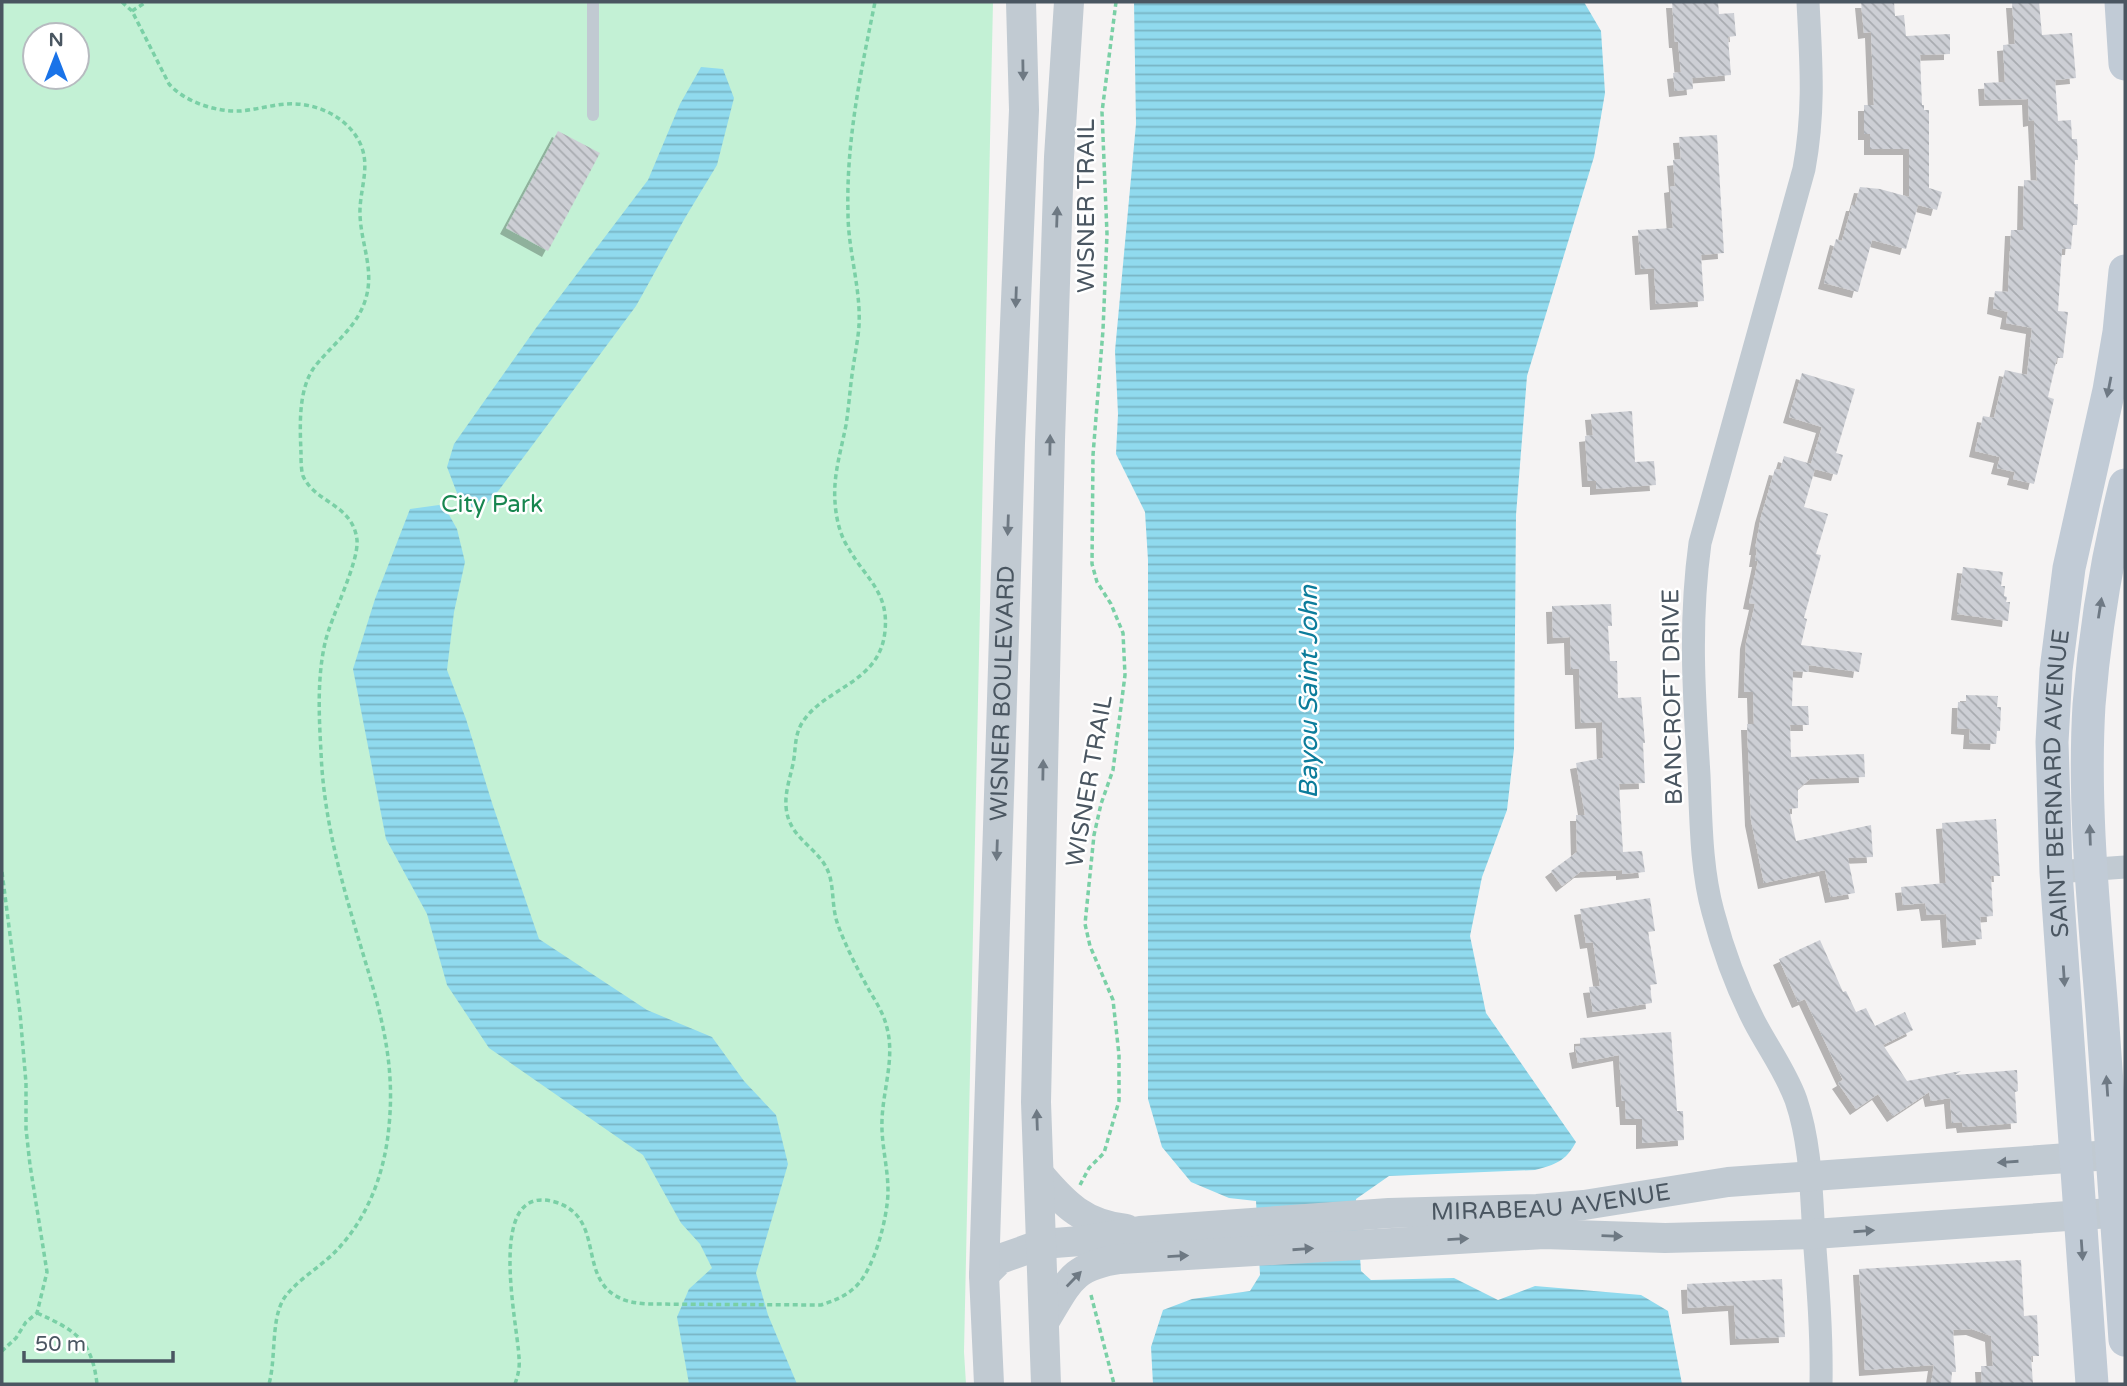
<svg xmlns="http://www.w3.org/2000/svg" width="2127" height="1386" font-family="'Varela Round',sans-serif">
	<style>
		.park { fill: #c3f1d5; fill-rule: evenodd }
		.water { fill: url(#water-rules) }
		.building { fill: url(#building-back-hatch); filter: url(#shadow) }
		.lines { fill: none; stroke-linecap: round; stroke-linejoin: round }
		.path { stroke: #7ad0a6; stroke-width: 3.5; stroke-dasharray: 5 3.5; stroke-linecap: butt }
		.service { stroke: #c1cad2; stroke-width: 12 }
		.minor { stroke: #c1cad2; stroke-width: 23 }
		.tertiary { stroke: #c1cad2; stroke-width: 30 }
		.secondary { stroke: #c1cbd6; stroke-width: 33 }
		.oneway { fill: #6e7983 }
		.oneway2 { fill: #6e7984 }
		.labels { text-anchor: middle; stroke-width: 5; stroke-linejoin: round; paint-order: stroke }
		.street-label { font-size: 24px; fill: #4a5661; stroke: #fff }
		.park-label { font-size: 24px; fill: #17864f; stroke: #fff }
		.water-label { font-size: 26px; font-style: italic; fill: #0c7c9b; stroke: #fff }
	</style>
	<defs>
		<pattern id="water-rules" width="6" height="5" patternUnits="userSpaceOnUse" patternTransform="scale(1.75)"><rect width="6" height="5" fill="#90daee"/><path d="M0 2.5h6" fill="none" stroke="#78b4c4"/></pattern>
		<pattern id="building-back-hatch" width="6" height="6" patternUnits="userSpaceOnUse" patternTransform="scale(1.75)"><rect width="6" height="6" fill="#cdcfd5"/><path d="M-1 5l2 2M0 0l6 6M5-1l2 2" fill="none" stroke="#a8abb0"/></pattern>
		<filter id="shadow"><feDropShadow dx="-6" dy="6" stdDeviation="0" flood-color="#0004"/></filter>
	</defs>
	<rect width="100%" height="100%" fill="#f5f3f3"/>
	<!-- park -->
	<path class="park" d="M2,2H993L964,1352L966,1384H2ZM35,35H77V77H35Z"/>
	<!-- water -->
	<g class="water">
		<path d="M1134,2H1584L1601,31L1605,93L1594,157L1527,376L1516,515L1514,749L1507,810L1482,877L1470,936L1486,1013L1576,1142C1565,1162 1556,1164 1535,1170L1389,1176L1356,1199L1361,1271L1371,1280L1454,1278L1498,1300L1535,1286L1641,1295L1668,1311L1682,1384H1153L1151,1347L1163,1310L1192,1299L1250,1291L1260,1275L1256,1201L1229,1198L1191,1182L1162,1147L1148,1099V560L1145,512L1116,454L1118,414L1115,351L1136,124Z"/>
		<polygon points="701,67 723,69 734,98 717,165 685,218 636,306 499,490 487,503 472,507 457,493 447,467 454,444 536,328 648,180 680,104"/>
		<polygon points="439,505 448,513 457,529 465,562 454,612 447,670 466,719 493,806 539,939 647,1010 712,1037 744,1081 776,1115 788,1164 756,1273 768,1315 797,1384 689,1384 677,1317 689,1289 712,1268 700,1244 681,1223 643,1155 489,1048 447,985 427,914 386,839 353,669 375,599 410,509"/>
	</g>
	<!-- building -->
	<g class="building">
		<polygon points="1672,2 1718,2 1719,14 1734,13 1736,36 1728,37 1731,75 1692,78 1693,89 1675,91 1673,73 1681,72 1678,42 1675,42"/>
		<polygon points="1861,2 1894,2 1895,16 1904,15 1906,36 1950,34 1950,54 1920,55 1922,105 1924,105 1924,110 1929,110 1929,188 1942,192 1937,210 1918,205 1906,249 1872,240 1858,292 1824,283 1836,239 1842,241 1852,205 1855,205 1860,187 1880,189 1909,197 1909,149 1870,149 1870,134 1864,134 1864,105 1874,105 1871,32 1864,33"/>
		<polygon points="2012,2 2039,2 2042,35 2072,33 2076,78 2055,80 2058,121 2071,120 2072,139 2077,139 2078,160 2075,160 2074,204 2078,204 2077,225 2073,225 2071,249 2062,249 2058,311 2068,312 2063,358 2057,358 2048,397 2054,399 2034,484 2013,479 2015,472 1997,468 2000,457 1975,451 1983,416 1994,418 2005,370 2027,375 2032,328 2006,323 2008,312 1993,308 1995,291 2008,292 2011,230 2023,230 2024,180 2037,181 2034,120 2029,121 2028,99 1985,100 1984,83 2005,82 2003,45 2015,44"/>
		<polygon points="558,131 600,153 548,251 506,228"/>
		<polygon points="1717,135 1724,253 1701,255 1704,301 1656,304 1654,268 1641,269 1638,230 1673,228 1670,187 1675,186 1673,160 1681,159 1679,137"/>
		<polygon points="1802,373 1855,389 1836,453 1843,455 1837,475 1815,469 1804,507 1828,514 1816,554 1821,555 1804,618 1807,619 1801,645 1862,653 1859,672 1809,665 1808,672 1793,671 1792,706 1808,706 1809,725 1790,725 1791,757 1864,754 1865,777 1810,779 1798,789 1798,808 1789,809 1796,841 1871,825 1873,857 1848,858 1855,893 1831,897 1825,870 1764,883 1751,820 1747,724 1754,724 1753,692 1744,692 1746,643 1755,604 1749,603 1758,561 1755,561 1757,549 1755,549 1761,517 1775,469 1780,470 1784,456 1811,464 1822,427 1789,417"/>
		<polygon points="1632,411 1635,462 1654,461 1656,485 1596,489 1596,481 1588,481 1585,436 1593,435 1591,414"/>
		<polygon points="1963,567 2003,572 2001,586 2005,586 2004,596 2007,597 2006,602 2010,602 2008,621 1957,614"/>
		<polygon points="1611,604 1612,626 1608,626 1610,661 1617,661 1618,698 1641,697 1645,743 1643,743 1645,783 1619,784 1623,852 1642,851 1645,872 1622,874 1622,870 1580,872 1562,886 1551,871 1577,852 1576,815 1585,815 1576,763 1603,758 1602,722 1581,723 1579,669 1571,669 1570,637 1553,638 1552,606"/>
		<polygon points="1966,695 1998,696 1997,707 2001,707 2000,731 1997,731 1996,744 1969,743 1970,729 1957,728 1958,702 1966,702"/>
		<polygon points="1996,819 2000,876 1991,876 1993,916 1980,917 1982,939 1948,942 1946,914 1927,915 1925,903 1903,905 1901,887 1946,883 1942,823"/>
		<polygon points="1650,898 1655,931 1648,932 1657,984 1650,985 1652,1003 1593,1012 1589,987 1600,986 1593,942 1586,943 1580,909"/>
		<polygon points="1820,940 1843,992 1846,991 1856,1012 1866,1008 1875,1026 1905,1012 1913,1030 1883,1045 1907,1081 1961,1071 1955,1075 2017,1070 2018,1091 2015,1092 2017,1123 1963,1127 1962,1122 1952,1123 1950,1098 1931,1101 1929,1092 1893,1116 1878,1094 1856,1109 1838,1083 1843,1080 1805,999 1798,1002 1779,959"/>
		<polygon points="1671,1032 1677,1111 1683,1111 1684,1140 1642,1143 1642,1119 1626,1119 1625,1101 1622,1101 1619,1055 1578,1063 1575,1047 1580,1046 1580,1038"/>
		<polygon points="2021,1260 2024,1316 2037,1315 2039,1356 2031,1356 2033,1384 1982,1384 1981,1366 1993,1366 1991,1336 1972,1329 1953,1330 1956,1372 1952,1372 1951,1384 1931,1384 1934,1365 1865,1370 1859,1269"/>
		<polygon points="1782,1279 1785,1337 1736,1339 1734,1305 1688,1308 1687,1284"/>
	</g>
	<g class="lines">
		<!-- path -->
		<g class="path">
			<path d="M122,2L132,11L169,84C185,102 216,112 240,111C255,110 271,105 286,104C314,102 345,115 359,141C371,164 361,185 360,209C359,241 376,269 365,301C356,329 329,347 313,369C298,392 300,427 301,453C301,460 301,470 303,476C315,503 353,504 357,540C359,563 331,616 325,643C317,678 319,717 321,752C323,807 336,861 351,913C372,988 397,1047 389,1126C385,1172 368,1219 334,1253C320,1267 293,1283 283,1300C271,1321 276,1359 269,1384"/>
			<polyline points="132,11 146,2"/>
			<polyline points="2,872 20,1013 26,1083 26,1129 30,1165 47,1272 37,1313 26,1322 16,1338 2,1351"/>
			<polyline points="1080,1185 1089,1168 1104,1153 1119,1101 1119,1055 1113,1000 1090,946 1085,924 1094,835 1101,804 1113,770 1125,675 1123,633 1111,604 1097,582 1092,564 1093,455 1103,330 1107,234 1102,112 1116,2"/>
			<polyline points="1091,1295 1114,1384"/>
			<path d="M37,1313C75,1330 92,1340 97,1384"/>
			<path d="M515,1384C518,1375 520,1368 519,1358C518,1325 484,1181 555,1202C605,1217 578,1274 616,1296C626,1302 636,1303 647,1304L821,1305C833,1301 844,1297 853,1289C874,1273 888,1216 888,1191C888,1167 881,1144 882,1120C883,1090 895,1058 887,1028C884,1014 876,1002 869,990C858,970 846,947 838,925C832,909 834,893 830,877C822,847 788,841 786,806C785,792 790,778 793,764C796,750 794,736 802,723C824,687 880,684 885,631C889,592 866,579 849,549C840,536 836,518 835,502C833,475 841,451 846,425C849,406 850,387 853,368C855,354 858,340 859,326C861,288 848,251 848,213C846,141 861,71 875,2"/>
		</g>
		<!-- service -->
		<polyline class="service" points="593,2 593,115"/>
		<!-- minor -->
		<g class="minor">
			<path d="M1808,2C1811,62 1815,109 1804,169L1700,543C1689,623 1694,696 1699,775C1701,820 1701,869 1713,912C1723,950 1736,986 1754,1021C1768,1048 1786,1072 1796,1100C1811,1144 1811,1191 1814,1236C1818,1286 1822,1335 1821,1384"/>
			<polyline points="2056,872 2125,867"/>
		</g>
		<!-- tertiary -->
		<g class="tertiary">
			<path d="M1039,1174C1065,1205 1084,1224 1126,1229"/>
			<path id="s1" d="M984,1275L1000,1259L1042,1244L1080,1241L1140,1231L1389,1213L1537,1209L1584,1205L1728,1182L2125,1154"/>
			<path d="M1044,1322C1068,1283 1071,1266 1120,1259L1544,1234L1665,1238L1814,1234L2125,1212"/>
			<path id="s2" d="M989,1384L984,1275L1010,443L1024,110L1021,2"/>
			<polyline points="1046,1384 1036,1102 1050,440 1059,157 1069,2"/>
		</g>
		<!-- secondary -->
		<g class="secondary">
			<polyline points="2121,2 2125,64"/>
			<path d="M2125,485C2107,557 2095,630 2089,705C2083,807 2094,910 2102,1012C2110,1121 2118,1230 2125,1340"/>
			<path id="s3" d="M2092,1384L2056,872L2052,742L2056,670L2069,568L2109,390L2119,332L2125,271"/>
		</g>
	</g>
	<!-- one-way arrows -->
	<defs><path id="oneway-solid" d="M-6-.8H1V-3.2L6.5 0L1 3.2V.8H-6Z" transform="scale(1.75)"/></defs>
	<g class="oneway">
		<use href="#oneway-solid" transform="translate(1023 70) rotate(89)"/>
		<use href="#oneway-solid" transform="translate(1057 217) rotate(-88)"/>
		<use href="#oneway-solid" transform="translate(1016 297) rotate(92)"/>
		<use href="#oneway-solid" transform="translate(1050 445) rotate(-89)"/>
		<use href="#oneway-solid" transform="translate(1008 525) rotate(92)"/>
		<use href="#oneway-solid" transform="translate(1043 770) rotate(-89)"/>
		<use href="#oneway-solid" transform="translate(997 850) rotate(92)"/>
		<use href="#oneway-solid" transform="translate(1037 1120) rotate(-92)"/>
		<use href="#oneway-solid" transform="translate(2008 1162) rotate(176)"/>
		<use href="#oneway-solid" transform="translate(1864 1231) rotate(-4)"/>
		<use href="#oneway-solid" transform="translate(1612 1236) rotate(2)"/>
		<use href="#oneway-solid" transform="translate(1458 1239) rotate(-3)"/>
		<use href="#oneway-solid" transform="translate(1303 1249) rotate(-4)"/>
		<use href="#oneway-solid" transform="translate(1178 1256) rotate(-3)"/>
		<use href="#oneway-solid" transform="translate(1074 1279) rotate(-46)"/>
	</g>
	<g class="oneway2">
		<use href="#oneway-solid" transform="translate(2109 387) rotate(101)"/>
		<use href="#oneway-solid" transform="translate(2100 608) rotate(-81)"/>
		<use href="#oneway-solid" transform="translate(2090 835) rotate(-92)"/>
		<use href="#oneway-solid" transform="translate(2064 976) rotate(86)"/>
		<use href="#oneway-solid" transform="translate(2107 1086) rotate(-94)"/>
		<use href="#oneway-solid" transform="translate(2082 1250) rotate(86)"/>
	</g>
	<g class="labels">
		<!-- street labels -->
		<g class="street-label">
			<text transform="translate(1086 206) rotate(-90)" y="8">WISNER TRAIL</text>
			<text dy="8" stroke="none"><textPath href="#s2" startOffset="691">WISNER BOULEVARD</textPath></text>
			<text transform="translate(1672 697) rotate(-91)" y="8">BANCROFT DRIVE</text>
			<text transform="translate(1089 781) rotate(-80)" y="8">WISNER TRAIL</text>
			<text dy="8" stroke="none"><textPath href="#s3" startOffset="602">SAINT BERNARD AVENUE</textPath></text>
			<text dy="8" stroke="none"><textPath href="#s1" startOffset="578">MIRABEAU AVENUE</textPath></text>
		</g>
		<!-- park labels -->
		<g class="park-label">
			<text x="492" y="512">City Park</text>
		</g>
		<!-- water labels -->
		<g class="water-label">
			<text transform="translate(1308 692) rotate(-90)" y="9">Bayou Saint John</text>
		</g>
	</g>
	<!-- border -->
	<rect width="2127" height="1386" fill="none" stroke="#4a5661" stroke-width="7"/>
	<!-- north arrow -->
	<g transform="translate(56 56)"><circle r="33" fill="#ffffff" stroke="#b7bbc0" stroke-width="2"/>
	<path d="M0-5L12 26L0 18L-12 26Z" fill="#1a73e8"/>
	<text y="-10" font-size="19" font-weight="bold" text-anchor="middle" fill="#4a5661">N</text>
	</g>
	<!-- scale -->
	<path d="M24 1351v10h149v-10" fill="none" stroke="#4a5661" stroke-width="3.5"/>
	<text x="35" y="1351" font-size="21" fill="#4a5661" stroke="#ffffff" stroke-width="5" paint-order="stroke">50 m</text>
</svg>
